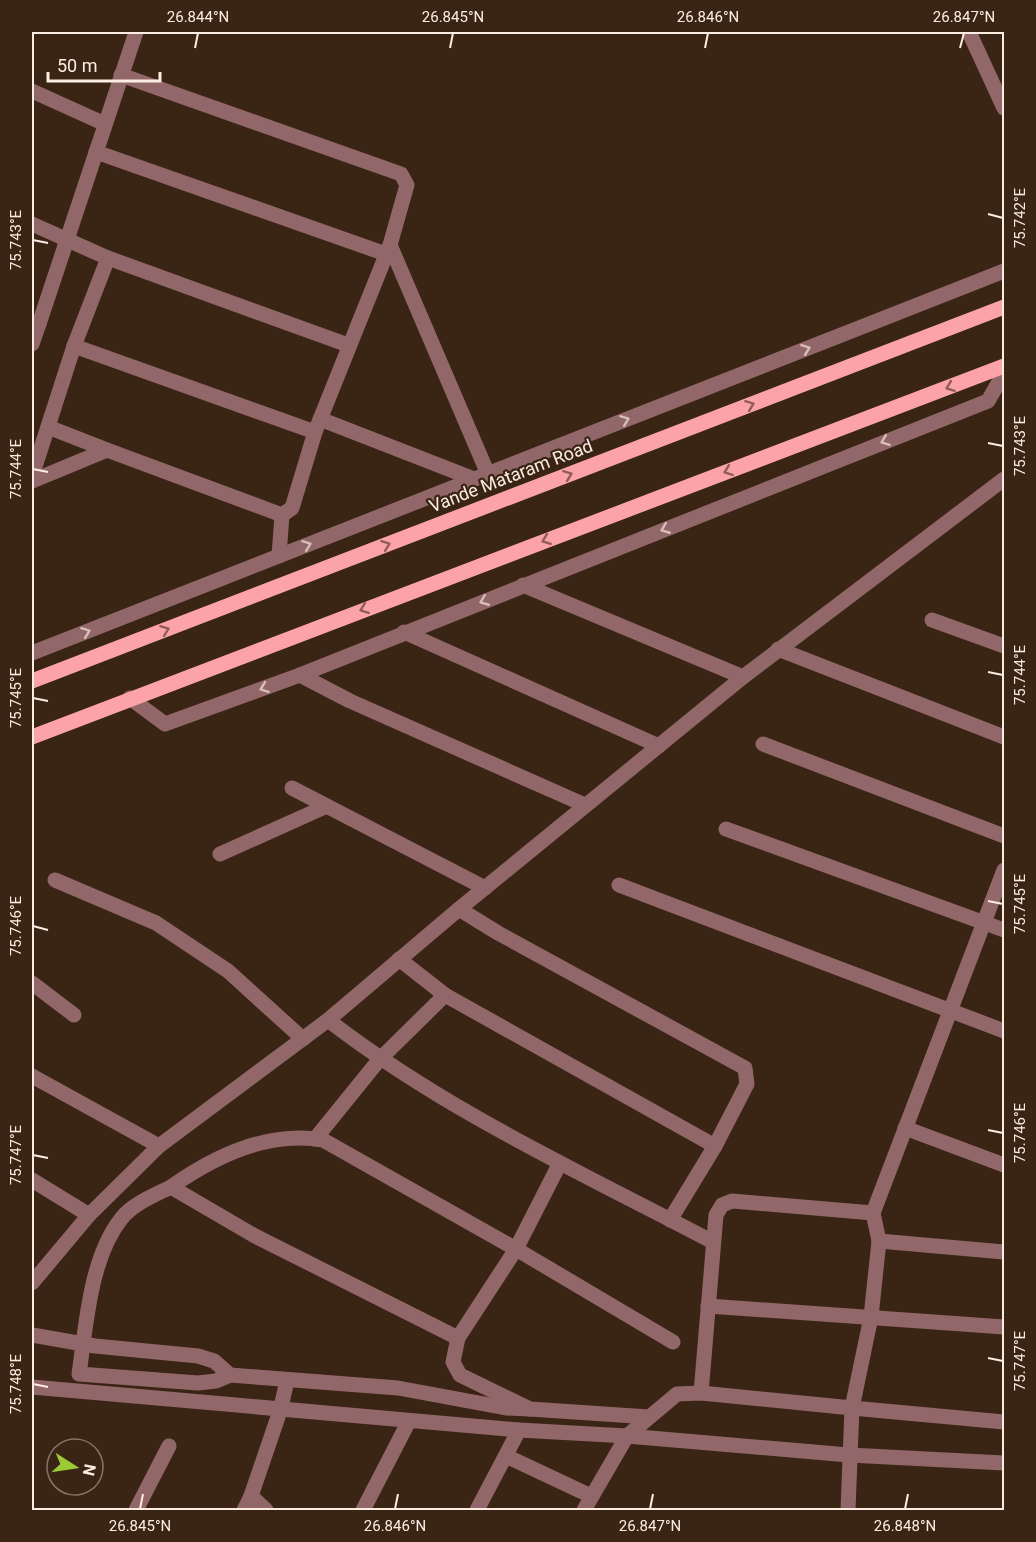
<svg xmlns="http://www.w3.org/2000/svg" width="1036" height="1542" font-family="Roboto,sans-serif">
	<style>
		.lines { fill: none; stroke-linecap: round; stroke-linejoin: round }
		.minor { stroke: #92676a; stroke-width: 15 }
		.major { stroke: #fba3a9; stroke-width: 15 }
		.oneway { stroke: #d7beb9 }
		.oneway2 { stroke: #915d57 }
		.ticks { fill: none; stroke: #fcede3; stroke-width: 2 }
		.labels { text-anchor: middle; stroke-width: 4.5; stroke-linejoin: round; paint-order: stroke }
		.street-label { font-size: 18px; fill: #fcede3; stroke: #3a2414 }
		.neatline { fill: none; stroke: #fcede3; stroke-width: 2 }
		.ticks-label { font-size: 15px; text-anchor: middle; fill: #fcede3 }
	</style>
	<rect width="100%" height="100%" fill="#3a2414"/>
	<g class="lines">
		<!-- minor -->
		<g class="minor">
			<polyline points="969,32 1004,108"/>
			<polyline points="32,91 105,124"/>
			<polyline points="96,152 386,254"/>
			<polyline points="32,224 108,258 74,346 32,476"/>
			<polyline points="390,245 488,474"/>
			<polyline points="108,258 348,345"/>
			<polyline points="32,322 39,324 136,32"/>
			<polyline points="32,344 39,324"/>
			<polyline points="74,346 315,432"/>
			<polyline points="320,419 474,479"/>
			<polyline points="48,427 107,450"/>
			<polyline points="32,481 107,450 282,515 292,508 315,432 390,245 407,185 401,174 121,75"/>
			<polyline points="279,556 282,515"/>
			<polyline points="523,585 743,677"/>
			<polyline points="932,620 1004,646"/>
			<polyline points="404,632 659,746"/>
			<polyline points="778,649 1004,737"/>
			<polyline points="32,653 1004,271"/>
			<polyline points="300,675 350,701 585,805"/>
			<polyline points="130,698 165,724 300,675 988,401 1004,373"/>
			<polyline points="763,744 1004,836"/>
			<polyline points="292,788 485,888"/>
			<polyline points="726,829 1004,930"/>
			<polyline points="220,854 327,806"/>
			<polyline points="1004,870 873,1213 879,1241 871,1317 852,1408 1004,1422"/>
			<polyline points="55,880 156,923 228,971 303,1039"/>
			<polyline points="619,885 1004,1031"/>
			<polyline points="459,909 498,933 745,1068 747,1084 715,1146 670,1220"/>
			<polyline points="399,959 445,995 715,1146"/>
			<polyline points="32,983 74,1015"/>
			<path d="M328,1020C446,1111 582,1173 713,1242"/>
			<polyline points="32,1076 159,1146"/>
			<polyline points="905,1128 1004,1165"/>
			<polyline points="315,1139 379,1060 445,995"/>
			<polyline points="559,1165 516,1249 458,1338 453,1362 460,1375 530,1409 649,1417"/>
			<polyline points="32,1180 89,1215"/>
			<path d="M171,1187C215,1156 268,1130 323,1140L516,1249L673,1342"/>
			<polyline points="879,1241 1004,1252"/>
			<polyline points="32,1283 89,1215 159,1146 328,1020 459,909 743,677 1004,479"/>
			<polyline points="708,1306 1004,1327"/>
			<polyline points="32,1335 95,1346 198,1356 214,1361 230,1375 398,1388 506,1408 530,1409"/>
			<path d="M230,1375L216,1381L198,1383L79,1374C86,1326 90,1258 121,1219C132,1204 155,1195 171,1187L255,1236L458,1338"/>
			<polyline points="32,1387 519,1430 627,1436 849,1455 1004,1463"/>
			<polyline points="701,1393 716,1215 722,1205 732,1201 873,1213"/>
			<polyline points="506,1456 591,1496"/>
			<polyline points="251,1496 280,1411 287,1381"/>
			<polyline points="136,1510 169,1446"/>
			<polyline points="244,1510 251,1496 266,1510"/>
			<polyline points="363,1510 409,1421"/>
			<polyline points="477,1510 519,1430"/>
			<polyline points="584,1510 627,1436 677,1394 701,1393 852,1408 848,1510"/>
		</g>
		<!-- major -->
		<g class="major">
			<polyline points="32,681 1004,307"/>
			<polyline points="32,737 1004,366"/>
		</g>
	</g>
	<!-- one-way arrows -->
	<defs><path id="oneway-chevron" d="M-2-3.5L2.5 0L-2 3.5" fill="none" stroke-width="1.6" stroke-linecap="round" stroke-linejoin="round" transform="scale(1.5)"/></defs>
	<g class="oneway">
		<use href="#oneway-chevron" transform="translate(806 349) rotate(-21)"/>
		<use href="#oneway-chevron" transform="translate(625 420) rotate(-21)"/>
		<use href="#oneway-chevron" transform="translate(885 441) rotate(159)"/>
		<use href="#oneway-chevron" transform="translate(665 529) rotate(158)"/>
		<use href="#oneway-chevron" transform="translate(307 545) rotate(-21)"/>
		<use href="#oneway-chevron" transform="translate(484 601) rotate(158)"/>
		<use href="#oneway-chevron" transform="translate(86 632) rotate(-21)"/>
		<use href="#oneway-chevron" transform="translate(264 688) rotate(160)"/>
	</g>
	<g class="oneway2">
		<use href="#oneway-chevron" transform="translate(950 387) rotate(159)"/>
		<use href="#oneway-chevron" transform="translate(750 405) rotate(-21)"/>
		<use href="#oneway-chevron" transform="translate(728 471) rotate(159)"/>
		<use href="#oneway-chevron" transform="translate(568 475) rotate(-21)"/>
		<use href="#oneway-chevron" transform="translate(546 540) rotate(159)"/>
		<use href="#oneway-chevron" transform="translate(386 545) rotate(-21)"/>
		<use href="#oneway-chevron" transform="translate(364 609) rotate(159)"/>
		<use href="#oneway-chevron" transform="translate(165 630) rotate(-21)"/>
	</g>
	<!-- ticks -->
	<path class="ticks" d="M195,48L198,33M450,48L453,33M705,48L708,33M960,48L964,33M988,214L1003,218M33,240L48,243M988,443L1003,446M33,469L48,472M988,672L1003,675M33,698L48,701M988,901L1003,904M33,926L48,930M988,1130L1003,1133M33,1155L48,1158M988,1358L1003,1361M33,1384L48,1387M140,1509L143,1494M395,1509L398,1494M650,1509L653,1494M905,1509L908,1494"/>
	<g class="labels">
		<!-- street labels -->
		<g class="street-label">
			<text transform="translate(511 476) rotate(-21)" y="6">Vande Mataram Road</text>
		</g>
	</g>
	<!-- border -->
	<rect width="1036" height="1542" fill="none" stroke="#3a2414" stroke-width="66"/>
	<!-- north arrow -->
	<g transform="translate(75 1467) rotate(102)"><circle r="28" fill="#3a2414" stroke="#887467" stroke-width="1.5"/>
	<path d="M0-4.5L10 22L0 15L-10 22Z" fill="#9acb34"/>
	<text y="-9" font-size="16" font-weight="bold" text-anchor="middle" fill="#fcede3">N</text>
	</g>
	<!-- scale -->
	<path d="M48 72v9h112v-9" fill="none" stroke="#fcede3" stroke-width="3"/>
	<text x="57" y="72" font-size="18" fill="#fcede3" stroke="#3a2414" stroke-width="4.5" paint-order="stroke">50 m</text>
	<rect x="33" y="33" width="970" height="1476" class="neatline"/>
	<g class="ticks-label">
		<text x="198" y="22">26.844°N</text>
		<text x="453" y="22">26.845°N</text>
		<text x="708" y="22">26.846°N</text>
		<text x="964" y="22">26.847°N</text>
		<text transform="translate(1020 218) rotate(-90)" y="5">75.742°E</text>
		<text transform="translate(16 240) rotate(-90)" y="5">75.743°E</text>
		<text transform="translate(1020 446) rotate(-90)" y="5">75.743°E</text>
		<text transform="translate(16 469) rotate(-90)" y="5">75.744°E</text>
		<text transform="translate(1020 675) rotate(-90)" y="5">75.744°E</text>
		<text transform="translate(16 698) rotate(-90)" y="5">75.745°E</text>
		<text transform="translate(1020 904) rotate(-90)" y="5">75.745°E</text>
		<text transform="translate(16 926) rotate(-90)" y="5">75.746°E</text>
		<text transform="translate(1020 1133) rotate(-90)" y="5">75.746°E</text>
		<text transform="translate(16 1155) rotate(-90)" y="5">75.747°E</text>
		<text transform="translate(1020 1361) rotate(-90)" y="5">75.747°E</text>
		<text transform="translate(16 1384) rotate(-90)" y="5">75.748°E</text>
		<text x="140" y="1531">26.845°N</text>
		<text x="395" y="1531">26.846°N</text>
		<text x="650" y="1531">26.847°N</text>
		<text x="905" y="1531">26.848°N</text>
	</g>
</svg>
